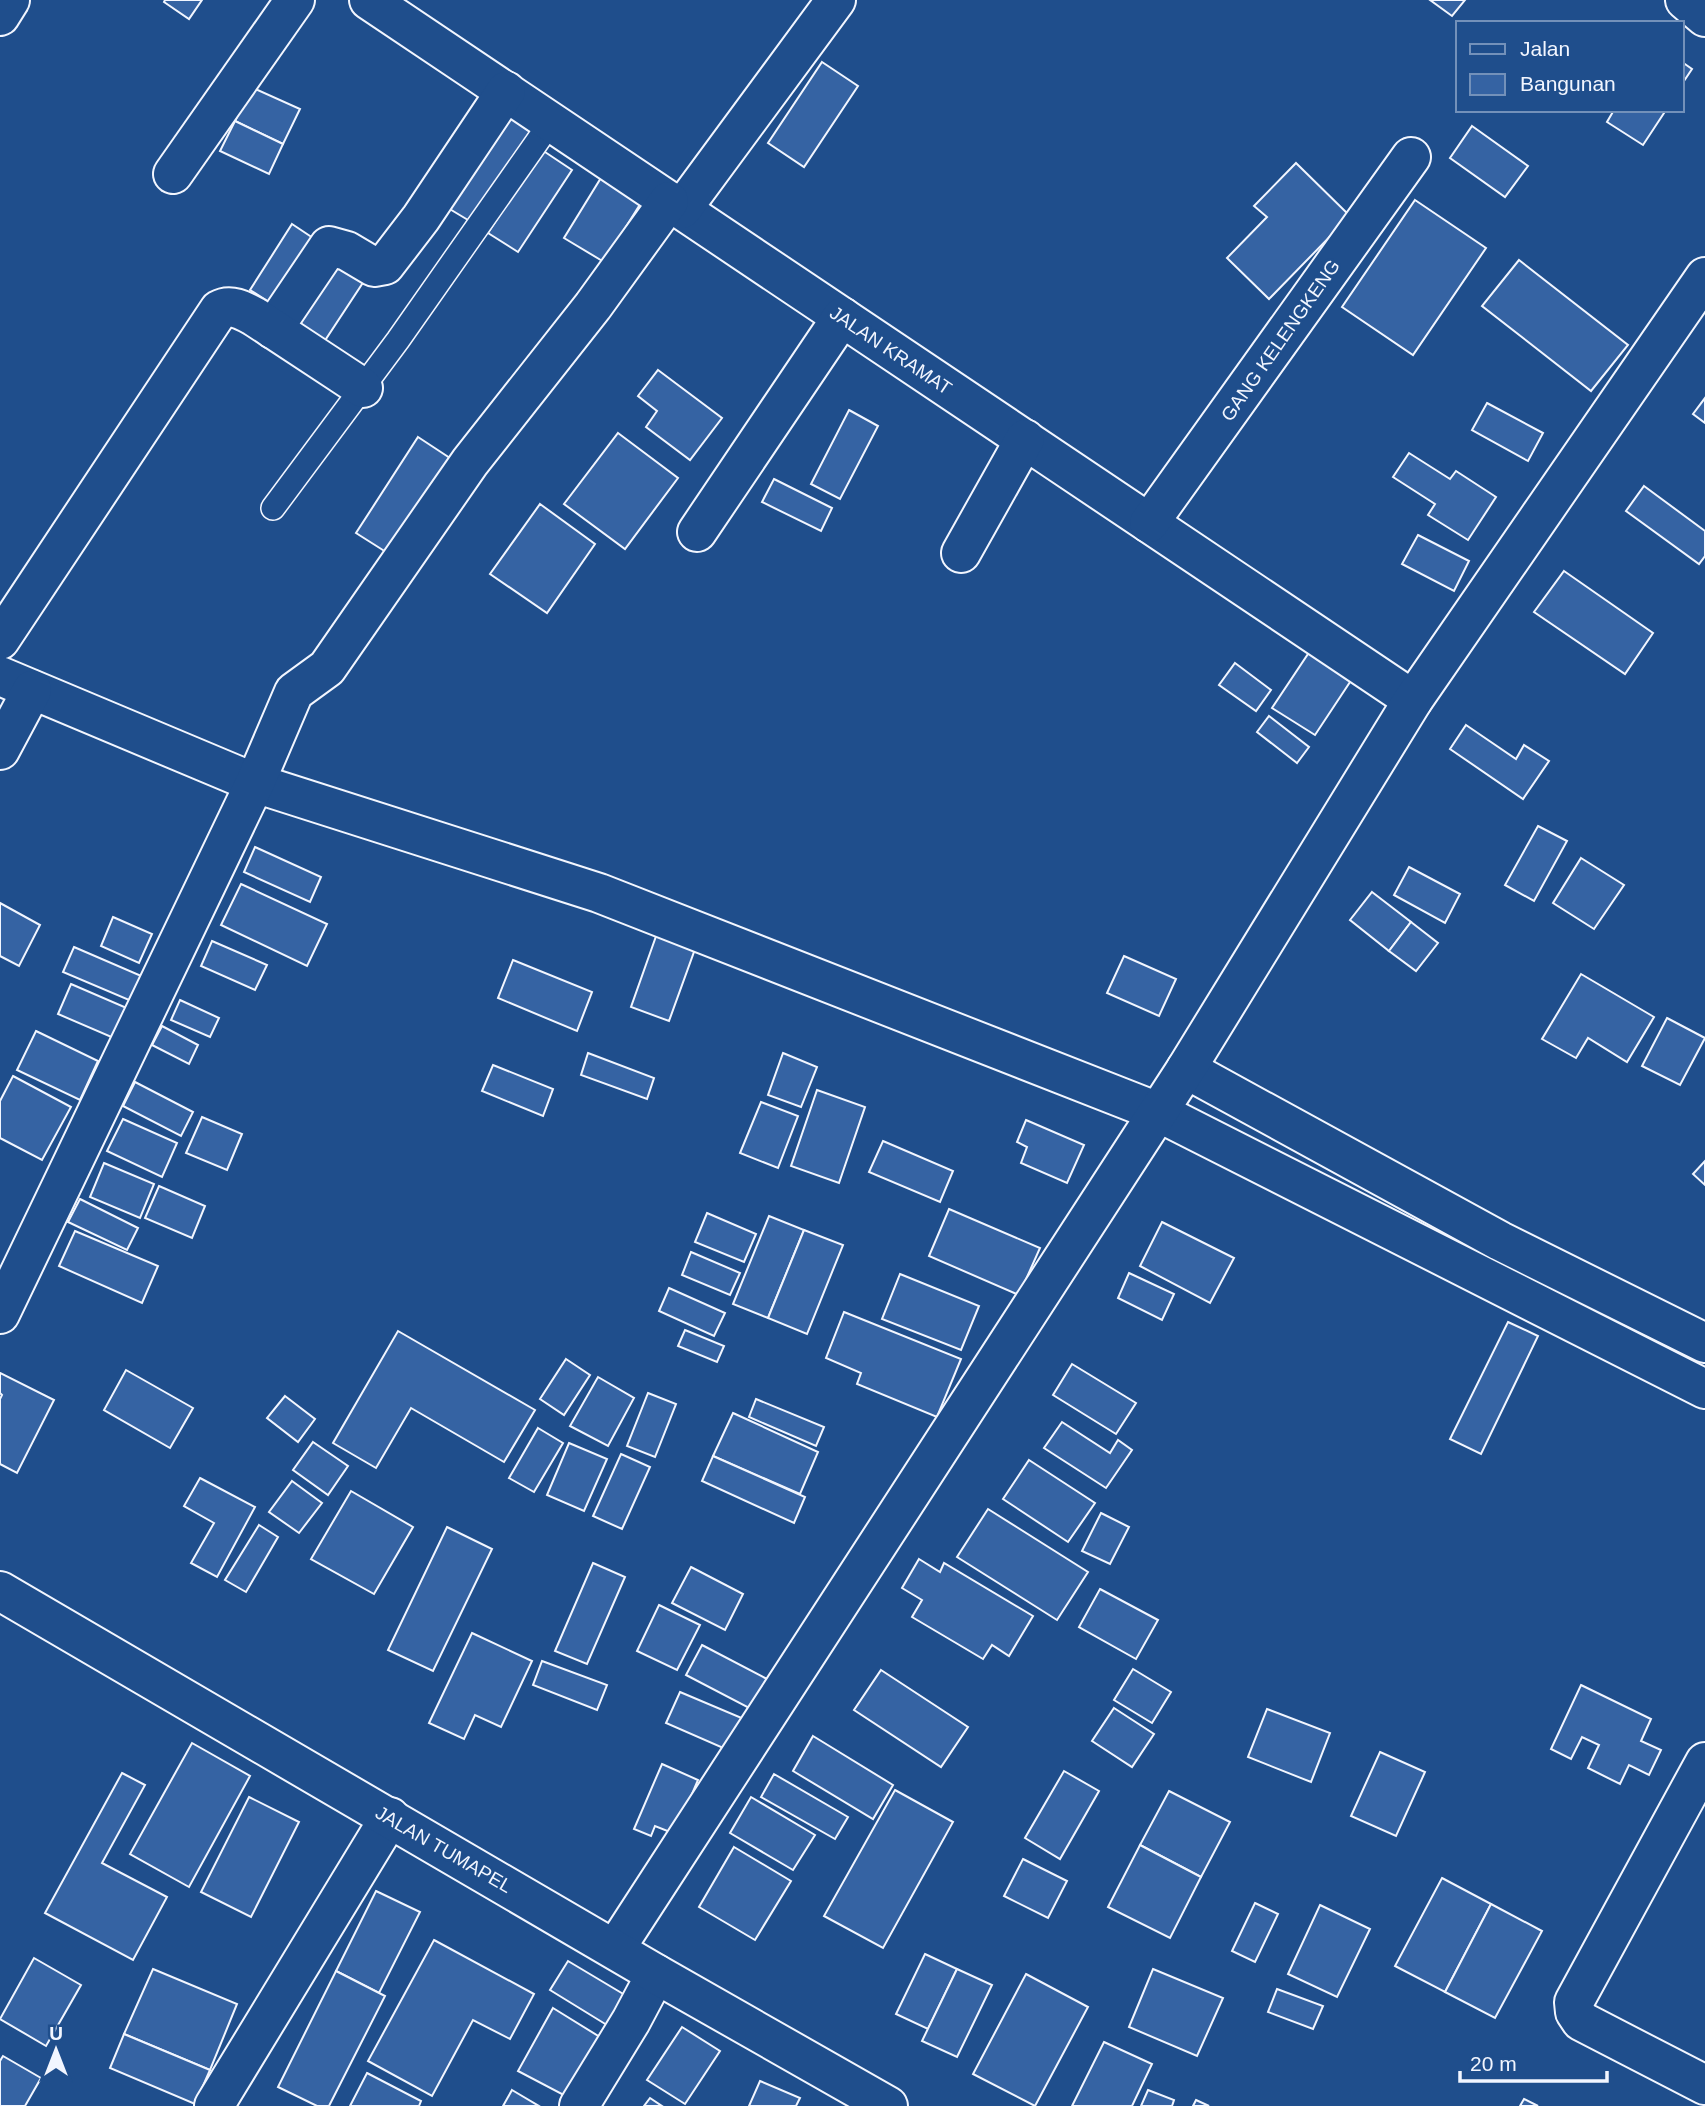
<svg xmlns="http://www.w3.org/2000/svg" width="1705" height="2106" font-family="Helvetica,sans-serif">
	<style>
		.building { fill: #3563a3; stroke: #f2f6ff; stroke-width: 2 }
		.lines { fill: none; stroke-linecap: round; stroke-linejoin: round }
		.service-casing { stroke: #f2f6ff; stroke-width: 26 }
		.minor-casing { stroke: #f2f6ff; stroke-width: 42 }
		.tertiary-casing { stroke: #f2f6ff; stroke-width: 42 }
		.service { stroke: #1f4e8c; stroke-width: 23 }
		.minor { stroke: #1f4e8c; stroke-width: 38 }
		.tertiary { stroke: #1f4e8c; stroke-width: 38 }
		.labels { text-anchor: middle; stroke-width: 5; stroke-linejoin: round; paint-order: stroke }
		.street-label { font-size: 19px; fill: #f2f6ff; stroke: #1f4e8c }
	</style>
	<rect width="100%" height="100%" fill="#1f4e8c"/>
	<!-- building -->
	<g class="building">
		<polygon points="165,0 202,0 189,19 164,2"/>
		<polygon points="1430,0 1465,0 1452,16"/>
		<polygon points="822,62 858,86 804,167 768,143"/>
		<polygon points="1682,62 1692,69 1682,84"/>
		<polygon points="251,87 300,109 283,144 235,121"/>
		<polygon points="500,107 534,129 473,223 438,202"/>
		<polygon points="1614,110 1666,110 1643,145 1607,122"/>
		<polygon points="235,121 283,144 269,174 220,151"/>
		<polygon points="1472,126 1528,166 1505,197 1450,158"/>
		<polygon points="542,150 572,170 518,252 488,233"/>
		<polygon points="1296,163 1350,216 1269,299 1227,258 1267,217 1254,206"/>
		<polygon points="604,173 644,198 604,262 564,238"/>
		<polygon points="1415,200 1486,248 1413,355 1342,307"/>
		<polygon points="292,224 322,244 280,309 250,290"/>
		<polygon points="335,254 368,275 320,348 288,326"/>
		<polygon points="1519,260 1628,345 1591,391 1482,306"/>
		<polygon points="658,370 722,418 690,460 646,427 657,411 638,396"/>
		<polygon points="1705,398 1705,423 1693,414"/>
		<polygon points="1487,403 1543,433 1528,461 1472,430"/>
		<polygon points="849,410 878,426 840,499 811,484"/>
		<polygon points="618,433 678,478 625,549 564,504"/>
		<polygon points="418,437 459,464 397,559 356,533"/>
		<polygon points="1409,453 1450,479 1456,471 1496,497 1468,540 1428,515 1435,504 1393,477"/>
		<polygon points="774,479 832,508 821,531 762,502"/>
		<polygon points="1644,486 1705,531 1705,556 1699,564 1626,511"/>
		<polygon points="540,504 595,544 547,613 490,574"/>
		<polygon points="1418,535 1469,561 1454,591 1402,564"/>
		<polygon points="1564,571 1653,633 1625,674 1534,612"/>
		<polygon points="1310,651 1352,679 1315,735 1272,708"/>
		<polygon points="1235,663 1271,690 1256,711 1219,685"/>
		<polygon points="1269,716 1309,747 1297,763 1257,732"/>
		<polygon points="1466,725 1516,759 1524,745 1549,761 1523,799 1450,749"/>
		<polygon points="1538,826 1567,841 1534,901 1505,885"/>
		<polygon points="255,847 321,877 310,902 244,872"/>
		<polygon points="1581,858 1624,885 1594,929 1553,903"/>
		<polygon points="1409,867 1460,894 1445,923 1394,895"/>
		<polygon points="241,884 327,924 307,966 221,925"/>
		<polygon points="1372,892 1411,922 1389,951 1350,920"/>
		<polygon points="0,903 40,925 19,966 0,956"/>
		<polygon points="113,917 152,934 139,963 101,946"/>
		<polygon points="1411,922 1438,943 1416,971 1389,951"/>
		<polygon points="660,925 699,938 669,1021 631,1007"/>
		<polygon points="212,941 267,965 255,990 201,966"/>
		<polygon points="74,947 146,978 136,1003 63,972"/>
		<polygon points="1124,956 1176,979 1159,1016 1107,993"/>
		<polygon points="513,960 592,992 577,1031 498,998"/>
		<polygon points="1581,974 1654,1017 1627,1062 1588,1038 1576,1058 1542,1039"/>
		<polygon points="71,984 129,1009 116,1039 58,1014"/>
		<polygon points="180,1000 219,1018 210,1037 171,1020"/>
		<polygon points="1667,1018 1705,1038 1680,1085 1642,1066"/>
		<polygon points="162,1026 198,1045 189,1064 152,1045"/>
		<polygon points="36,1031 98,1061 80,1100 17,1070"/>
		<polygon points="588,1053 654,1078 647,1099 581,1075"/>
		<polygon points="783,1053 817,1067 801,1107 768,1095"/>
		<polygon points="493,1065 553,1089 543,1116 482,1091"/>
		<polygon points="13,1076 71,1107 42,1160 0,1138 0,1101"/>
		<polygon points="135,1082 193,1112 181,1136 123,1106"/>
		<polygon points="817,1090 865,1107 839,1183 791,1166"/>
		<polygon points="761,1102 798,1116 778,1168 740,1153"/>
		<polygon points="202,1117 242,1134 227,1170 186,1153"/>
		<polygon points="123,1119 177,1143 162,1177 107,1151"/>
		<polygon points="1026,1120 1084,1145 1067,1183 1021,1163 1027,1147 1017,1142"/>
		<polygon points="883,1141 953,1171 940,1202 869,1172"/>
		<polygon points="1705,1161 1705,1185 1693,1174"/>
		<polygon points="104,1163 154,1184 140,1218 90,1197"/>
		<polygon points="159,1186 205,1206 192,1238 145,1218"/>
		<polygon points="80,1199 138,1228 127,1250 68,1222"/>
		<polygon points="949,1209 1040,1248 1019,1295 929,1256"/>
		<polygon points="707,1213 756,1234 744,1262 695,1242"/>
		<polygon points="769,1216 804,1230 768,1318 733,1304"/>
		<polygon points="1162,1222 1234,1258 1210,1303 1140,1266"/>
		<polygon points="804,1230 843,1245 807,1334 768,1318"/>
		<polygon points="75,1231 158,1266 142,1303 59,1266"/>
		<polygon points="691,1252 740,1273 730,1295 682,1275"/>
		<polygon points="1129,1273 1174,1294 1162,1320 1118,1298"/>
		<polygon points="900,1274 979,1306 961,1350 882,1319"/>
		<polygon points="669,1288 725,1313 714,1336 659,1311"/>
		<polygon points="844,1312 961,1359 937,1417 857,1384 861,1373 826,1358"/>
		<polygon points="1508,1322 1538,1336 1481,1454 1450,1439"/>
		<polygon points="685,1330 724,1346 717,1362 678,1346"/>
		<polygon points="398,1331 535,1410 504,1462 411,1408 376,1468 333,1443"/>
		<polygon points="566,1359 590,1375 564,1415 540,1399"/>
		<polygon points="1072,1364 1136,1403 1116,1434 1053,1395"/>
		<polygon points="126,1370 193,1408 170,1448 104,1410"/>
		<polygon points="0,1373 54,1400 17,1473 0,1464 0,1399 2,1395 0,1393"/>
		<polygon points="598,1377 634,1398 608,1446 570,1426"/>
		<polygon points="648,1393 676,1404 655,1457 627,1446"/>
		<polygon points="285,1396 315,1419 298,1442 267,1418"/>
		<polygon points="756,1399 824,1427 816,1446 749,1417"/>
		<polygon points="733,1413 818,1452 800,1494 713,1456"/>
		<polygon points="1062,1422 1110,1453 1118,1440 1132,1450 1106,1488 1044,1448"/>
		<polygon points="538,1428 563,1443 534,1492 509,1478"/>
		<polygon points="313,1442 348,1466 328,1495 293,1470"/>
		<polygon points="569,1443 607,1459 584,1511 547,1495"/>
		<polygon points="621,1454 650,1467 622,1529 593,1516"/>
		<polygon points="713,1456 805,1497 794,1523 702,1481"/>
		<polygon points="1029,1460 1095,1503 1068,1542 1003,1499"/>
		<polygon points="200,1478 255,1507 217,1577 191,1563 214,1523 184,1506"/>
		<polygon points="292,1481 322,1503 299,1533 269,1512"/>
		<polygon points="351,1491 413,1527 374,1594 311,1559"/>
		<polygon points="988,1509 1088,1572 1057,1620 957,1557"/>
		<polygon points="1101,1513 1129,1527 1110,1564 1082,1551"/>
		<polygon points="259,1525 278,1537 246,1592 225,1580"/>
		<polygon points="447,1527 492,1549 433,1671 388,1650"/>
		<polygon points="919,1559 940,1572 944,1563 1033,1616 1009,1656 992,1645 983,1659 912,1617 922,1600 902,1588"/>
		<polygon points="593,1563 625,1577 587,1664 555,1651"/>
		<polygon points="691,1567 743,1594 725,1630 672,1603"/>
		<polygon points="1100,1589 1158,1620 1136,1659 1079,1627"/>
		<polygon points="659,1605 700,1625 677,1670 637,1651"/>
		<polygon points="472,1633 532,1661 501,1727 475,1715 464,1739 429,1723"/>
		<polygon points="702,1645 767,1679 751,1709 686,1675"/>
		<polygon points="542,1661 607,1685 597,1710 533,1685"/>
		<polygon points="1133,1669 1171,1692 1152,1723 1114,1700"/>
		<polygon points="881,1670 968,1727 941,1767 854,1710"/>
		<polygon points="1581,1685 1651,1719 1641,1741 1661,1750 1649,1775 1629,1765 1620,1784 1588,1768 1599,1745 1582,1737 1571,1759 1551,1749"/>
		<polygon points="680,1692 744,1719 730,1751 666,1723"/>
		<polygon points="1114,1708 1154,1734 1132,1767 1092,1741"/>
		<polygon points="1267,1709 1330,1733 1311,1782 1248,1757"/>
		<polygon points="813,1736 893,1785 873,1819 793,1771"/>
		<polygon points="192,1743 250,1776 189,1887 130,1854"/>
		<polygon points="1380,1752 1425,1772 1396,1836 1351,1816"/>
		<polygon points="662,1764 698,1780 675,1834 655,1826 651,1836 634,1829"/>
		<polygon points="1064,1771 1099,1791 1060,1859 1025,1838"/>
		<polygon points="122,1773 145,1785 102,1863 167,1897 133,1960 45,1913"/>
		<polygon points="774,1774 848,1817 835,1839 761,1797"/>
		<polygon points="895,1790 953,1822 883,1948 824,1916"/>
		<polygon points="1169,1791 1230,1822 1201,1877 1140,1845"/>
		<polygon points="249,1797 299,1822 251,1917 201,1892"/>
		<polygon points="751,1797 815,1835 793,1870 730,1833"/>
		<polygon points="1140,1845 1201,1877 1170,1938 1108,1907"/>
		<polygon points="734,1847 791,1881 755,1940 699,1907"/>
		<polygon points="1023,1859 1067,1881 1048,1918 1004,1896"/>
		<polygon points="1442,1878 1491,1904 1445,1992 1395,1966"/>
		<polygon points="376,1891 420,1912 379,1993 336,1971"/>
		<polygon points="1255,1903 1278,1914 1255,1962 1232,1951"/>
		<polygon points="1491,1904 1542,1931 1495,2018 1445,1992"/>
		<polygon points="1320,1905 1370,1929 1337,1997 1288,1974"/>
		<polygon points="434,1940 534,1994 510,2039 473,2020 432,2096 368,2061"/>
		<polygon points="925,1954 957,1969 928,2029 896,2014"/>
		<polygon points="34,1958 81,1985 46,2046 0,2019"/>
		<polygon points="568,1961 635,2001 615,2030 550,1990"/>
		<polygon points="153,1969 237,2004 210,2070 124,2034"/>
		<polygon points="957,1969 992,1985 957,2057 922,2041"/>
		<polygon points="1153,1969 1223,1998 1197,2056 1129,2027"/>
		<polygon points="336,1971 385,1996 329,2106 317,2106 278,2087"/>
		<polygon points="1026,1974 1088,2007 1035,2106 973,2074"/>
		<polygon points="1277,1989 1323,2006 1313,2029 1268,2012"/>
		<polygon points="553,2008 608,2042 575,2101 518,2071"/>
		<polygon points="682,2027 720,2051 685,2104 647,2080"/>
		<polygon points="124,2034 210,2070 195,2104 110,2068"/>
		<polygon points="1104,2042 1152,2064 1132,2106 1072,2106"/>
		<polygon points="3,2056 41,2078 25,2106 0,2106 0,2061"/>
		<polygon points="367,2073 421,2101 419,2106 350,2106"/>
		<polygon points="760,2081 800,2098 796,2106 749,2106"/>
		<polygon points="512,2090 539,2106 503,2106"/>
		<polygon points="1148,2090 1174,2100 1172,2106 1141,2106"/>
		<polygon points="650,2098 662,2106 644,2106"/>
		<polygon points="1524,2099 1538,2106 1520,2106"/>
		<polygon points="1196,2100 1209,2106 1193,2106"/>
	</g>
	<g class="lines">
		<defs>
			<polyline id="service" points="273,508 398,340 551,122"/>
			<g id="minor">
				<polyline points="369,0 1413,700"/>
				<polyline points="1685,0 1705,17"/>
				<polyline points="0,16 10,0"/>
				<polyline points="173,174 295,0"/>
				<polyline points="682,209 836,0"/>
				<polyline points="273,329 329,246 347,251 374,267 385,265 421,218 506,91"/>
				<polyline points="1149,523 1411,157"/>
				<polyline points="697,532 842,317"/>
				<polyline points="961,553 1025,439"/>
				<path d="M0,640L219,310C231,303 244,311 255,317L363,388"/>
				<polyline points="0,676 255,783 599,893 1158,1112 1705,1389"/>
				<polyline points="0,750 32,690"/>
				<polyline points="1186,1069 1500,1241 1705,1343"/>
				<polyline points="0,1314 255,783 294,692 327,668 470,462 593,306 669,201"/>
				<polyline points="1705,1762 1574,2002 1575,2012 1581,2021 1705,2085"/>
				<polyline points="615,1949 1186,1069 1413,700 1705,277"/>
				<polyline points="214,2106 390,1817"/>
				<polyline points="579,2106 631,2021 656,1974"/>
			</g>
			<polyline id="tertiary" points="0,1591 656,1974 888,2106"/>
		</defs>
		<!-- service casing -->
		<use href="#service" class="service-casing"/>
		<!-- minor casing -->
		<use href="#minor" class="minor-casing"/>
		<!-- tertiary casing -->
		<use href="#tertiary" class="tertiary-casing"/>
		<!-- service -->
		<use href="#service" class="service"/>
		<!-- minor -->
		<use href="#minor" class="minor"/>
		<!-- tertiary -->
		<use href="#tertiary" class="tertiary"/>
	</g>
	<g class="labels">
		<!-- street labels -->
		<g class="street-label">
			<text transform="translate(1280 340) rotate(-55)" y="7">GANG KELENGKENG</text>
			<text transform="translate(891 350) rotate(34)" y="7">JALAN KRAMAT</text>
			<text transform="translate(444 1849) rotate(30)" y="7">JALAN TUMAPEL</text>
		</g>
	</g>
	<!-- legend -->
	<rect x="1456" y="21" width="228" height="91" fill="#1f4e8c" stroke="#7391ba" stroke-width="2"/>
	<rect x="1470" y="44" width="35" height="10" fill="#1f4e8c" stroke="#7391ba" stroke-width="2"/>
	<text x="1520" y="56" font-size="21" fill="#f2f6ff">Jalan</text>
	<rect x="1470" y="74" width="35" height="21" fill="#3563a3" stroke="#7391ba" stroke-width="2"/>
	<text x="1520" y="91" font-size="21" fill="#f2f6ff">Bangunan</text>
	<!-- north arrow -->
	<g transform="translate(56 2050)" stroke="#1f4e8c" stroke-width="5" paint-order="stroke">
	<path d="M0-5L12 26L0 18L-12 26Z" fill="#f2f6ff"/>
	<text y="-10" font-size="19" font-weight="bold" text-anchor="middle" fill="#f2f6ff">U</text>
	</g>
	<!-- scale -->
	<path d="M1460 2071v10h147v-10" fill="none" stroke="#f2f6ff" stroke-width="3.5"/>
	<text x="1470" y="2071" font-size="21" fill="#f2f6ff" stroke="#1f4e8c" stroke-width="5" paint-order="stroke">20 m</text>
</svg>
